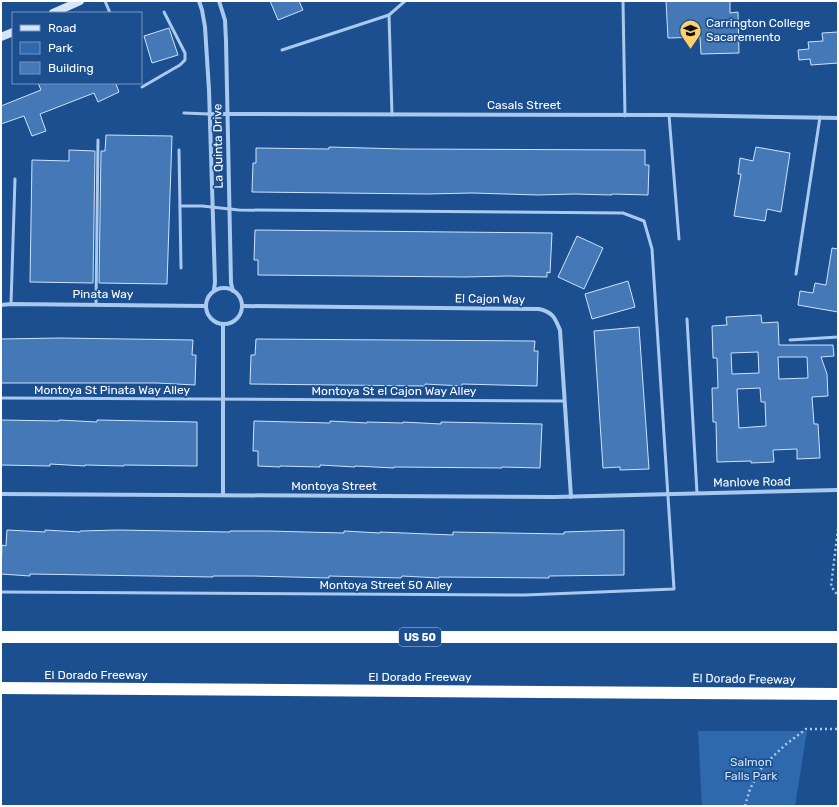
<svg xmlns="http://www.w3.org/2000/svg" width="839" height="807" font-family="Rubik,sans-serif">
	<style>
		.green { fill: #2e69ad }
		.building { fill: #4478b7; stroke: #cfe3fa; fill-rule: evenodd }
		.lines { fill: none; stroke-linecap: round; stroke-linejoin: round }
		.path { stroke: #a9c9ee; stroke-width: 2.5; stroke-dasharray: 2 3; stroke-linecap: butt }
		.lane { stroke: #a9c9ee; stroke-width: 3 }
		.street { stroke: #a9c9ee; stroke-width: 4 }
		.secondary { stroke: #d6e6fa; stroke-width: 8 }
		.highway { stroke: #fff; stroke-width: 12 }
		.labels { text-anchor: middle; stroke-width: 3.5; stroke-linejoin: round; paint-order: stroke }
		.shield { fill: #1b4f8f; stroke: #bbcadd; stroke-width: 1 }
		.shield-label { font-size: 11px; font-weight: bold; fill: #fff }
		.poi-label { font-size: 12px; fill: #fff; stroke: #1b4f8f; text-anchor: start }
		.street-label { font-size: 12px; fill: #fff; stroke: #1b4f8f }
		.park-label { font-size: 12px; fill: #cfe3fa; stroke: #1b4f8f }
	</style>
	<rect width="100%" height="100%" fill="#1b4f8f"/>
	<!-- green -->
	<polygon class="green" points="698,731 807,731 795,806 702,806"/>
	<!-- building -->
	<g class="building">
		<polygon points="270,1 299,1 303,10 278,20"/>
		<polygon points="666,1 730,1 730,13 738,12 739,53 701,54 700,37 668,38"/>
		<polygon points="169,28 178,55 152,63 144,36"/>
		<polygon points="838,32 838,63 811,65 810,59 799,60 798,50 809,49 808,42 823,41 822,33"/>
		<polygon points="38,83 118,83 116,84 119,92 98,102 94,93 40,114 46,131 32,136 24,116 1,124 1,106 41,90"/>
		<polygon points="106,135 172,136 167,284 99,283 101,151 105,151"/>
		<polygon points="329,147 403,149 645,150 645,165 649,165 648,195 612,194 612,195 574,194 538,195 472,193 427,194 252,192 253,163 256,163 256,148 329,149"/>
		<polygon points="756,147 790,153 781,212 767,209 765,221 734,216 741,174 738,174 740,158 753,161"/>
		<polygon points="69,150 95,151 93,283 30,282 32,160 69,161"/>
		<polygon points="255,230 552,233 550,273 547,272 547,277 508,276 465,277 258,275 258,260 254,260"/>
		<polygon points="577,236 603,248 584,289 558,277"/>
		<polygon points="832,248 838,249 838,312 798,305 800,291 813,293 815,283 826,285"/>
		<polygon points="628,281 635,307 592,319 585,294"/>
		<path d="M761,315L762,323L778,322L779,345H833L834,356L821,357L827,374L828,396L812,397L814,424H818L820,458L797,459V449L773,450L774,462L751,463V461L717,462L716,422H713L712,388H718L717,358H713L712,326L727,325L726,317ZM758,352L759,373L732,374L731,353ZM778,357H807L808,378L779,379ZM760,388L761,402H765L766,426L739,428L737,389Z"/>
		<polygon points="639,327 649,469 620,470 620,467 603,468 594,331"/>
		<polygon points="60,338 193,340 192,355 196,355 195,385 157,383 1,383 1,339"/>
		<polygon points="256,339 535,341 534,351 538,351 537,386 462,384 462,386 425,384 425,386 250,384 251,355 255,355"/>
		<polygon points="1,420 59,421 59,420 97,422 97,420 197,422 197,466 124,465 124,466 85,465 85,466 50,464 50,466 1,465"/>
		<polygon points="254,421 330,423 330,421 367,423 367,422 403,423 403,422 441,424 441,422 542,424 540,468 502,467 502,468 394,467 394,468 355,466 355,467 320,465 320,467 280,466 280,467 258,466 258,451 253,451"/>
		<polygon points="7,530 45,532 45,530 80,532 80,531 118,530 230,532 230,531 268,531 344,533 344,531 380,533 380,532 453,535 453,532 564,534 564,532 624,530 624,575 549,576 549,578 439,577 439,578 402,576 401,578 329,576 329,578 253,576 213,576 213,577 30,574 30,576 1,574 2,545 6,546"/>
	</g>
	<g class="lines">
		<!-- path -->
		<g class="path">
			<polyline points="838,529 831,586 838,596"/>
			<polyline points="745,806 750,789 762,767 785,745 806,729 838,729"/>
		</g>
		<!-- lane -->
		<g class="lane">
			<polyline points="105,1 110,13"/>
			<polyline points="623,1 625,116"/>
			<polyline points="282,50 389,15"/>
			<polyline points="142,87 180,65 185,60 185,53 164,12"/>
			<polyline points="184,113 209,114"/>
			<polyline points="392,115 389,15 405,1"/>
			<polyline points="669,115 679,239"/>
			<polyline points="179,150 181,268"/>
			<polyline points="796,274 820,117"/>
			<polyline points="11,304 15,179"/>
			<polyline points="96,304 98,140"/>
			<polyline points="687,319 697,493"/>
			<polyline points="790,340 838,337"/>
			<polyline points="1,398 564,401"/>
			<polyline points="1,592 525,595 674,589 652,249 644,221 623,213 239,210 202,206 180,206"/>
		</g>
		<!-- street -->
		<g class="street">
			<polyline points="199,1 202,10 205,27 209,90 215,282 214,290"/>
			<polyline points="219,1 225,20 226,41 231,283 233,291"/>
			<polyline points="209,114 669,115 838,118"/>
			<circle cx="224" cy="306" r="18"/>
			<polyline points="1,305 11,304 205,306"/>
			<path d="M242,306L539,309C553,312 555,318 560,330L571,497"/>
			<polyline points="1,494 554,497 838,490"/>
			<polyline points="223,495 223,324"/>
		</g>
		<!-- secondary -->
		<g class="secondary">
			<polyline points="53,13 80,1"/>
			<polyline points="1,37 13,32"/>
		</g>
		<!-- highway -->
		<g class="highway">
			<polyline points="1,637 838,637"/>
			<polyline points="1,688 838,694"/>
		</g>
	</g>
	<!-- icons -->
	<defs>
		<symbol id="university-pin" viewBox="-11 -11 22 30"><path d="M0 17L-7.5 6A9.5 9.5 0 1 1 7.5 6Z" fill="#ffd166" stroke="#1b4f8f"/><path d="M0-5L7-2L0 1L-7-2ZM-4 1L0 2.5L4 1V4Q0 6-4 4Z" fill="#111"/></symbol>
	</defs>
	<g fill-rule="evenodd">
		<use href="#university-pin" x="678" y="18" width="25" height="34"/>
	</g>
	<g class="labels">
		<!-- shield labels -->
		<rect class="shield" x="399" y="628" width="42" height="18" rx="3"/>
		<g class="shield-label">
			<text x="420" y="641">US 50</text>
		</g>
		<!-- poi labels -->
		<g class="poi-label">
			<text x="706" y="27">Carrington College<tspan x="706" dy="14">Sacaremento</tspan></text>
		</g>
		<!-- street labels -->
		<g class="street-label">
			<text x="524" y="109">Casals Street</text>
			<text transform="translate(218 146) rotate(-91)" y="4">La Quinta Drive</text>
			<text x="103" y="298">Pinata Way</text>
			<text transform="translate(490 299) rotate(1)" y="4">El Cajon Way</text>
			<text x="112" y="394">Montoya St Pinata Way Alley</text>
			<text x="394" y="395">Montoya St el Cajon Way Alley</text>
			<text transform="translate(752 482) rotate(-1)" y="4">Manlove Road</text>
			<text x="334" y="490">Montoya Street</text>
			<text x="386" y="589">Montoya Street 50 Alley</text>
			<text x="96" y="679">El Dorado Freeway</text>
			<text x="420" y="681">El Dorado Freeway</text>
			<text transform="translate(744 679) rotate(1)" y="4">El Dorado Freeway</text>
		</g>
		<!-- park labels -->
		<g class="park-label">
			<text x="751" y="766">Salmon<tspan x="751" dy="14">Falls Park</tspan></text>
		</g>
	</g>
	<!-- border -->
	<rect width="839" height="807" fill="none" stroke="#ffffff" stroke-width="4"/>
	<!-- legend -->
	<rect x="12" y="12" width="130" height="72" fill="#1b4f8f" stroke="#7695bc"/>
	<rect x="20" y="25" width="20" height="6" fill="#d6e6fa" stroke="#7695bc"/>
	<text x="48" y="32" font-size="12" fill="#ffffff">Road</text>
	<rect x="20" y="42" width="20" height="12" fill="#2e69ad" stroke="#7695bc"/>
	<text x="48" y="52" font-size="12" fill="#ffffff">Park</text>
	<rect x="20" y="62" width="20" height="12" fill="#4478b7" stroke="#7695bc"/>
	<text x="48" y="72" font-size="12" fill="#ffffff">Building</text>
</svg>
